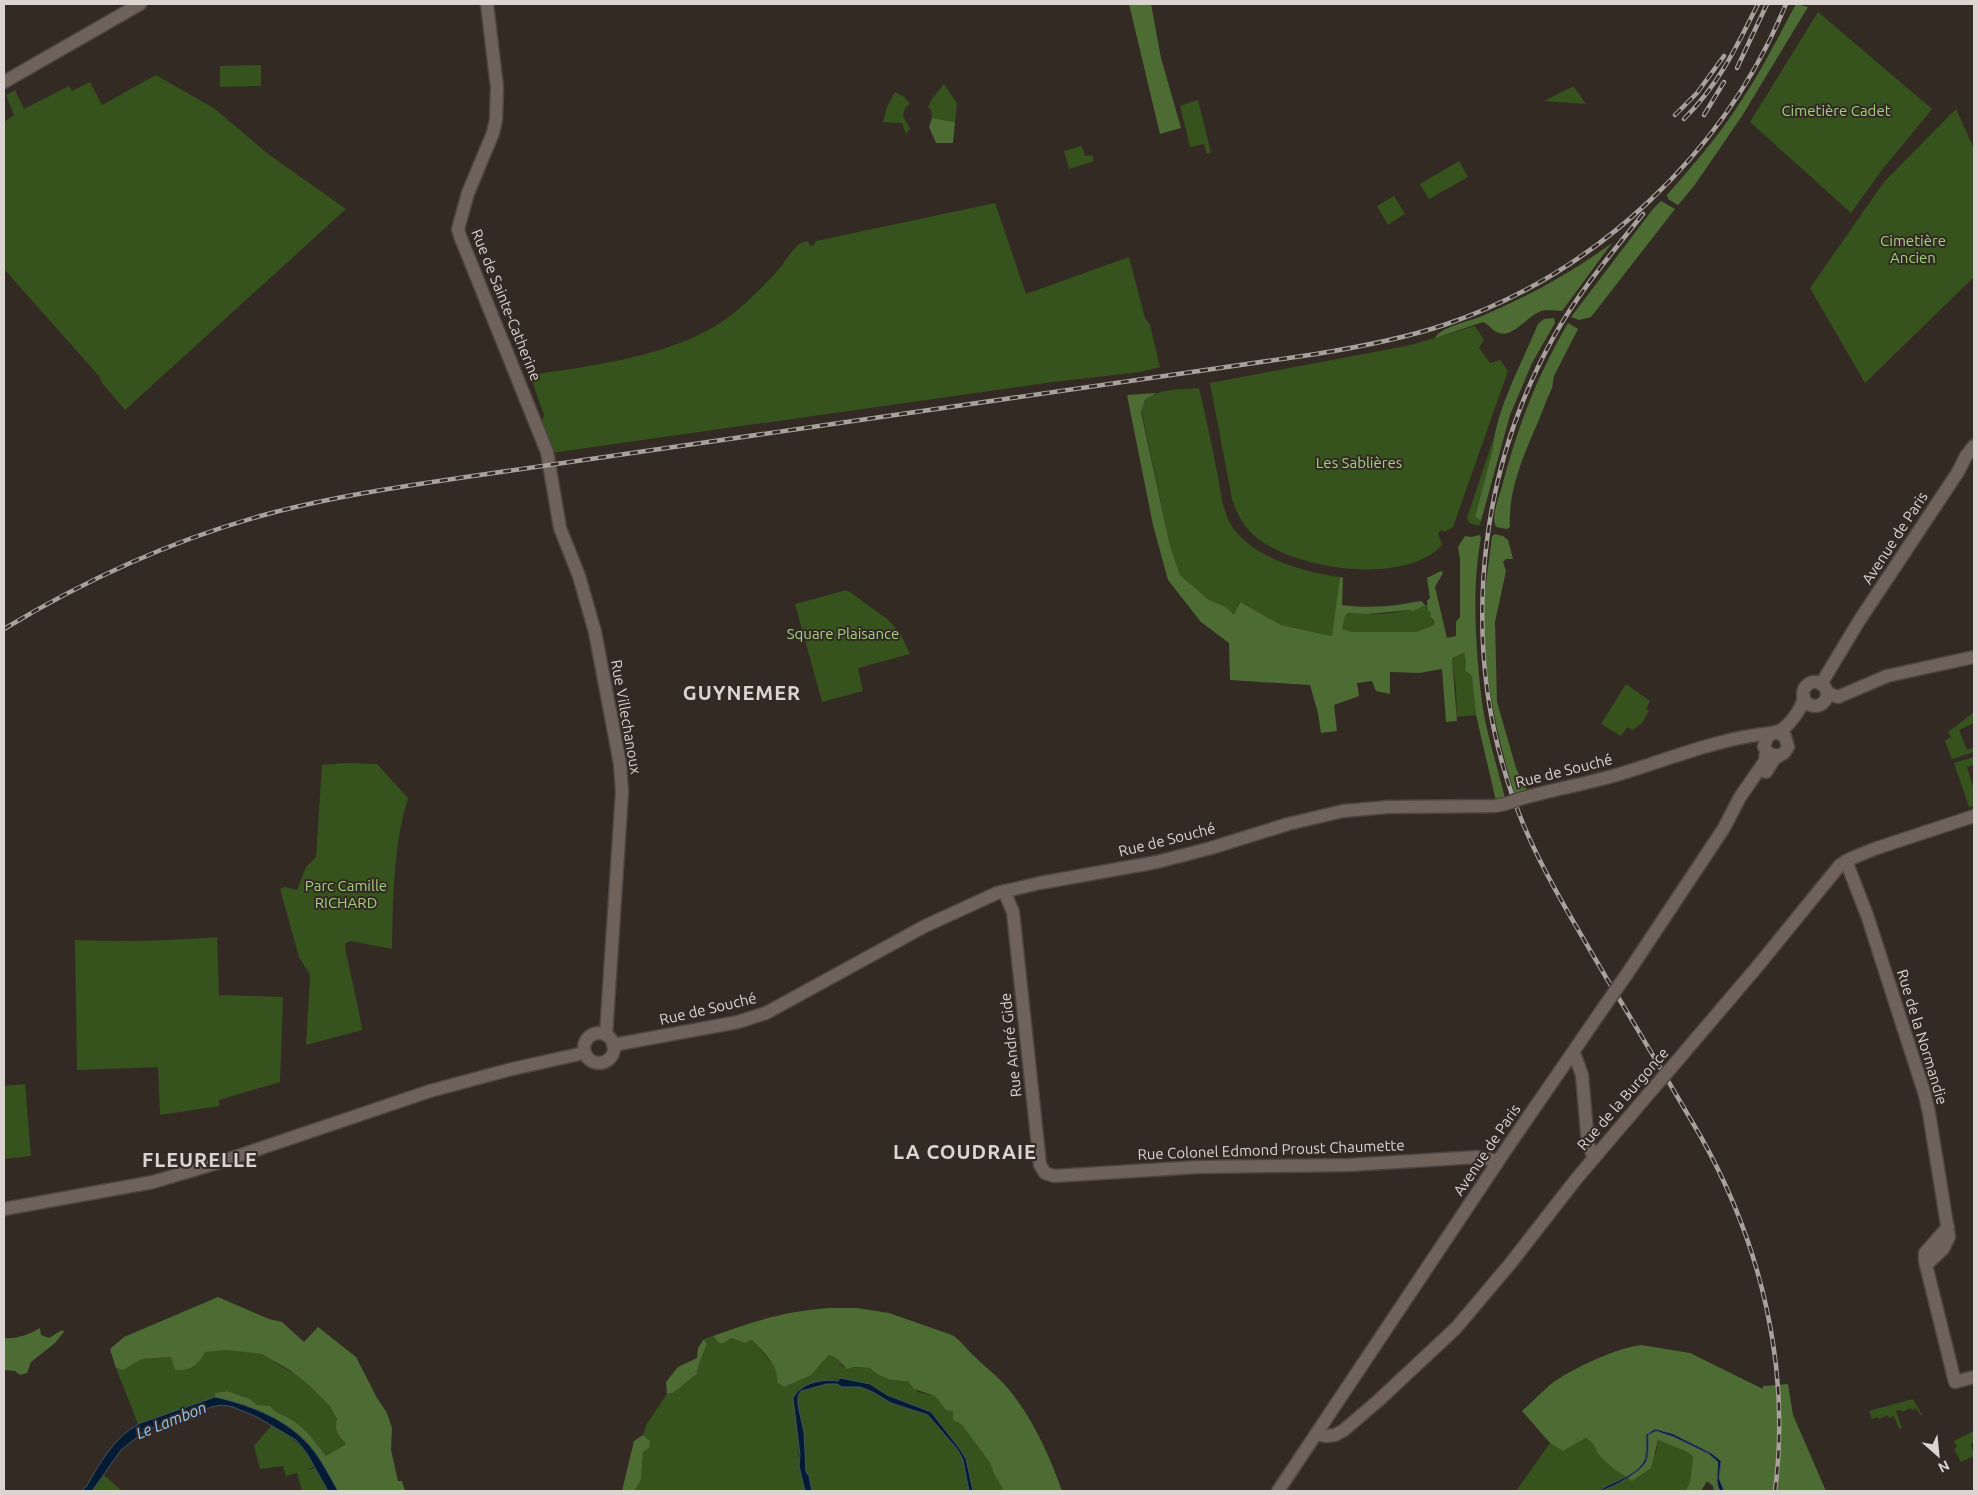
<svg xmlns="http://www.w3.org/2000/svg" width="1978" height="1495" font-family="Ubuntu,sans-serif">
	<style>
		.green { fill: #36531d }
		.forest { fill: #4c6c34 }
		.water { fill: #041c33; stroke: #445362 }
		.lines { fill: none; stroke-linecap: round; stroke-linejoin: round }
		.secondary-casing { stroke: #4e4540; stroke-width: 15 }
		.secondary { stroke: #6e625b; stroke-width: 12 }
		.rail-casing { stroke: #a9a19d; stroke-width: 4.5 }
		.rail { stroke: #342a24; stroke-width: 2.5; stroke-dasharray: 8; stroke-linecap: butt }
		.secondary-bridge-casing { stroke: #4e4540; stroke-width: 15; stroke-linecap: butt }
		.secondary-bridge { stroke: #6e625b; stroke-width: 12 }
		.labels { text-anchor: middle; stroke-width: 4; stroke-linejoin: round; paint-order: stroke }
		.park-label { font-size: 15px; fill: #a2d17f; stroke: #342a24 }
		.street-label { font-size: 15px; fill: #dbd4d0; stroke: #342a24 }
		.water-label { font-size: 16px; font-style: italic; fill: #91c7fe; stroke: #342a24 }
		.district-label { font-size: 20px; font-weight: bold; letter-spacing: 1px; fill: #dbd4d0; stroke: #342a24 }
	</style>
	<rect width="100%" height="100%" fill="#342a24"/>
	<!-- green -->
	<g class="green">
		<polygon points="1818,12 1932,109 1882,170 1851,213 1750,122"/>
		<polygon points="261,65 261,86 220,87 220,66"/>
		<polygon points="156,75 215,109 268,154 346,209 125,410 102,383 99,376 4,269 4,122 14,115 6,95 15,90 24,109 69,86 72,91 90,82 102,105"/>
		<polygon points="944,84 957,103 955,122 932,118 931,110 928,107 932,99"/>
		<polygon points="1572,87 1574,87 1586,104 1544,101"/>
		<polygon points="895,92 904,97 910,103 905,108 903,116 910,129 906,134 902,123 883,122 887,107"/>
		<polygon points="1198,100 1211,153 1207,154 1204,144 1190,147 1180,106"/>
		<polygon points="1956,109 1974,149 1974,277 1865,383 1810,288 1884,182"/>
		<polygon points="1082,146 1085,156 1092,155 1094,161 1069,169 1064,151"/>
		<polygon points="1459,161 1468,177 1429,199 1420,184"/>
		<polygon points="1394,196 1405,214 1388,225 1377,206"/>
		<path d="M995,203L1026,294L1129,257L1145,318L1150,325L1160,367L1140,372L1053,382L551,453L541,424L544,415L530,375C592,366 674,356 726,319C745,305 763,287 779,269C785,262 792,249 801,243C801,243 807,241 808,241L810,246L814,245L816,241Z"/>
		<path d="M1475,326L1484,340L1479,348L1490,363L1500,360L1508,371L1453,527L1444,532L1442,530L1438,533L1442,545C1405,586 1295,570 1256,537C1243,526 1237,514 1232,499L1210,383L1411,345Z"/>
		<path d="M1199,388C1205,414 1211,440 1216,467C1220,485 1221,506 1230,523C1249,557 1303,572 1340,577L1333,636L1281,625L1239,602L1235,616L1226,607L1209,600L1180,575L1170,546L1141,408C1150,387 1179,390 1199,388Z"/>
		<polygon points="1494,437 1493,448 1475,517 1481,521 1479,526 1469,523 1467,518"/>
		<polygon points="847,590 887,619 900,633 910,654 858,668 863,691 822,702 795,604"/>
		<path d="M1425,605H1428L1434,625L1416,632H1353L1341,629L1345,616C1353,611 1359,614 1367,614C1379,615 1417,611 1425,605Z"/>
		<polygon points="1464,653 1466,661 1465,671 1470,674 1472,677 1476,715 1457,717 1456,690 1452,658"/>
		<polygon points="1626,684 1650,701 1646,709 1649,711 1642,723 1633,730 1627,727 1621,736 1601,724"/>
		<polygon points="1974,712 1974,723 1959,730 1967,750 1974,748 1974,752 1952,759 1945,741 1951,737 1948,732"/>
		<polygon points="1974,757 1974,765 1967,767 1974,789 1974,808 1973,806 1969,807 1954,763"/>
		<path d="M345,763L377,764L408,798C393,847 393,898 392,949L350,941L346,943L345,947C350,975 358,1002 362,1030L306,1045L310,979L309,973L299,957L280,889L285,887L297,890L306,867L316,857L322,765Z"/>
		<path d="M217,937L219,995L283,997L280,1082L219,1100V1106L160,1115L158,1067L77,1070L75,940C123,942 169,941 217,937Z"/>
		<polygon points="25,1084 31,1156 4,1159 4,1086"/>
		<path d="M713,1336L719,1343H724L731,1338L745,1343L752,1340L772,1363L818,1368L829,1355L836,1358L843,1367L870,1368C879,1379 895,1381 908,1381L918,1392L935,1396L946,1410H953L957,1423L962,1425L990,1463L994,1474L1004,1491H973L966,1459L960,1449L931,1412L887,1395L870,1384L843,1378C837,1381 833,1379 827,1380C815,1381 806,1385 796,1392L799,1466L805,1491H634L641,1480L643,1451L650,1441L643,1435L646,1425L667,1394L673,1393L697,1374C698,1363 703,1355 707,1344L704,1339Z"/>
		<path d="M214,1350C229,1350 248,1348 262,1354C269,1356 275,1363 281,1366C304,1379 327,1395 337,1420C335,1431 337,1436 346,1444L326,1456L317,1444L290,1419L274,1412L266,1406L257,1405L250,1399L227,1391L215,1393V1397L138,1424L116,1368L119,1369L132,1365L142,1359L172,1357L175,1370C190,1372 199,1365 205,1352Z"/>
		<path d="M827,1384H837L842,1387H860L873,1392L891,1403L928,1415L958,1450L963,1460L969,1491H812L809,1476L806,1472C805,1459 805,1446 804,1433C802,1419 793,1404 801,1391Z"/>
		<polygon points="1913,1399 1922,1415 1921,1416 1916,1408 1912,1410 1911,1408 1902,1412 1901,1410 1896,1411 1902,1428 1899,1429 1894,1416 1889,1418 1888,1415 1879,1419 1878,1417 1872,1419 1869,1411"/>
		<path d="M272,1425C293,1437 302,1445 315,1466L306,1470L315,1468L328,1491H302L297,1473L286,1476L283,1466L260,1469L254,1446Z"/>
		<polygon points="1974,1431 1974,1442 1971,1444 1974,1456 1961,1462 1954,1449 1957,1447 1954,1441"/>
		<polygon points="1586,1438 1594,1442 1599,1455 1625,1477 1597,1491 1516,1491 1550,1443 1563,1451"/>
		<polygon points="1658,1440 1685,1451 1693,1456 1690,1482 1685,1491 1603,1491 1627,1478 1656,1453"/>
		<polygon points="104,1475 122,1491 92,1491"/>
	</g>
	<!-- forest -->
	<g class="forest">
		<polygon points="1129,4 1151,4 1161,58 1181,128 1160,134"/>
		<path d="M1796,4L1808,7L1742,116L1694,186L1678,205L1668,199L1667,195C1693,165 1720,135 1741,101C1762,70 1778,37 1796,4Z"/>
		<polygon points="932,118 955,122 953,143 936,143 929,127"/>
		<polygon points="1661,201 1675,209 1591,317 1579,320 1571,317 1653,209"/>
		<path d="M1612,243L1562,311C1555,311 1545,309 1539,312C1526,318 1512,338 1499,333C1492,331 1490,325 1483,322L1435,338C1440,327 1471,321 1482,316C1529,296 1571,273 1612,243Z"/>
		<path d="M1554,318L1555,323L1532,363L1510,415L1481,521L1475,517L1493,448C1496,409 1523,361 1538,324L1544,319Z"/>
		<path d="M1568,323L1578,329L1554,376L1552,388C1545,402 1541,417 1534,431C1521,462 1508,493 1510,527L1507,529L1496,527C1491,518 1498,499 1501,490C1518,426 1535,380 1568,323Z"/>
		<path d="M1156,393L1145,400L1141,412L1170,546L1180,575L1209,600L1226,607L1234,615L1240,602L1281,625L1332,636L1340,577L1343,578L1342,605C1369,609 1395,606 1421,601L1425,605L1414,611L1410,610L1368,614L1349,613L1345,616L1342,629L1353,632H1416L1434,625V621L1430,616L1431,613L1428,610L1427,601L1430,598L1427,578L1441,571L1443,573L1435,587L1447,638L1456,636V622L1460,617V559L1458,547L1465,536L1471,537L1480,535L1481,538C1471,588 1476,658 1483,709C1488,739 1498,769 1505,798L1496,801L1476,715L1472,677L1470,674L1465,671L1466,661L1464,653L1452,658L1457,721L1446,722L1442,669L1419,673L1390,672V694L1376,691L1372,681L1357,683L1359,696L1334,705L1337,731L1321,733L1318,713L1310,685L1230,680L1229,643L1201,622L1168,580L1153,525L1127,395Z"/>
		<path d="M1495,534L1503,536L1508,540L1513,559H1506L1503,562L1506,571L1495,622L1497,702L1516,768L1527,790L1515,795C1495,731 1480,660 1485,592C1487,573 1490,554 1492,536Z"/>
		<path d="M218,1297L269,1319L282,1322L304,1342L318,1327L356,1357L377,1398L387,1413L392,1428L391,1450L398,1481H402L405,1491H338C328,1474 319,1454 305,1440C287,1422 240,1403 215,1397V1393L227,1391L250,1399L257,1405L270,1406C276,1414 282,1414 290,1419C305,1427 316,1443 326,1456L346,1444C338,1435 334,1432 337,1419L329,1405L309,1385L291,1371L262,1354L226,1350L205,1352C199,1365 190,1372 175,1370L171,1357L142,1359L123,1370L116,1368L110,1349L124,1337Z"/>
		<path d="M830,1308H857L889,1313L952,1335C961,1340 966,1349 974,1356C984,1366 996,1375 1005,1385C1031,1415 1049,1454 1062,1491H1004L994,1474L990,1463L962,1425L953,1420V1411L946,1410L935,1396L914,1389L908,1381C894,1381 880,1379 870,1368L854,1367L847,1369L836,1358L829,1355L811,1375L784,1387L777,1382C780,1366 762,1351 752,1340L745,1343L731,1338L724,1343H719L713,1336C755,1321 785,1311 830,1308Z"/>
		<path d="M40,1328L41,1335L49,1338L62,1330L64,1332L55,1343L31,1362L27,1373L20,1375L15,1371L4,1370V1338C17,1339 28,1335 40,1328Z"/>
		<path d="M704,1339L707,1344C703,1355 698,1363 697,1374L673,1393L667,1394L666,1382L678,1367L697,1358L698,1348Z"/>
		<path d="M1641,1345L1690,1353L1763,1389V1386L1788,1384L1793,1415L1826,1491H1714L1713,1486L1707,1481L1701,1491H1685L1690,1482L1693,1456L1685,1451L1658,1440L1651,1468L1632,1481C1621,1474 1609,1466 1600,1456C1594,1448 1596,1444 1586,1438L1563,1451L1550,1443L1522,1411C1532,1402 1541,1393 1551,1384C1571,1369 1616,1348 1641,1345Z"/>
		<polygon points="643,1435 650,1441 649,1448 643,1452 641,1480 634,1491 622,1491 634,1441"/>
	</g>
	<!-- water -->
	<g class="water">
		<path d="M840,1378L870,1384L887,1395L931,1412L960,1449L966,1459L973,1491H969L963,1460L958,1450L928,1415L891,1403L873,1392L860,1387H842L837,1384H827L801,1391L798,1396V1405L804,1432L806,1472L809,1476L812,1491H805L799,1466L800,1455L793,1398C802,1382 822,1379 838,1381Z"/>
		<path d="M215,1397C246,1404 282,1417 304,1440C319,1454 328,1474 338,1491H328L306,1452L296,1440L257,1417L233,1407L222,1405L211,1407L178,1423H168L146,1430L121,1450L92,1491H81L86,1487C100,1463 113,1439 138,1424Z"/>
		<path d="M1655,1429L1673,1434L1711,1453L1721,1461L1719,1478L1724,1491H1720C1715,1482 1718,1472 1718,1462L1709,1454L1674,1437L1656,1431L1648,1435C1648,1442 1649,1451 1647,1459C1644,1471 1612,1488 1600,1491L1603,1488C1616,1481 1639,1474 1645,1459C1647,1452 1646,1442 1646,1435Z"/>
	</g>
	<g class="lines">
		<defs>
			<g id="secondary">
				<polyline points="487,4 497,87 496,120 493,133 468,193 458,229 460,236 547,452 560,528 579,576 595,632 620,764 622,792 606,1035"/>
				<polyline points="4,82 140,4"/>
				<circle cx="1815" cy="694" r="12"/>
				<polyline points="1821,684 1859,621 1958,472 1966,456 1974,446"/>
				<polyline points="1827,693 1838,697 1887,676 1974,657"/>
				<path d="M1777,732C1788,728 1802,709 1804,697"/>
				<polyline points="1766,772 1775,758 1784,753 1788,747 1785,736 1775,732 1767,737 1764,747 1769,754 1779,756"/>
				<path d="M1523,798C1556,789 1590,783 1623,773C1672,758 1720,738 1771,733"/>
				<polyline points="1846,861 1867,915 1925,1095 1929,1113 1949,1237 1943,1249 1926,1265"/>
				<polyline points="1004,891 1013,912 1040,1165 1045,1173 1054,1176 1199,1167 1349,1165 1477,1157 1498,1161"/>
				<polyline points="1627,974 1724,828 1740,797 1765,761 1766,751"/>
				<circle cx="599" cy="1048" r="15"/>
				<polyline points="613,1045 738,1022 766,1013 925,926 997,893 1040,883 1157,862 1211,848 1288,824 1343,811 1388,807 1495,806 1505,804"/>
				<polyline points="1574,1053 1582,1075 1588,1144 1594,1158"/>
				<polyline points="1671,1068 1757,967 1840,865 1852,858 1877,848 1974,816"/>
				<polyline points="4,1209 153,1182 217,1163 430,1091 508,1070 584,1053"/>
				<polyline points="1948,1227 1925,1253 1925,1261 1955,1382 1974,1377"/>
				<polyline points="1316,1434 1326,1436 1335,1435 1344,1430 1379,1400 1456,1328 1510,1264 1577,1178 1657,1084"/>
				<polyline points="1278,1491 1509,1145 1606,1004"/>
			</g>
		</defs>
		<!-- secondary casing -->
		<use href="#secondary" class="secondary-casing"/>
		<!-- secondary -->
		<use href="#secondary" class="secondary"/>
		<defs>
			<g id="rail">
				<polyline points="1737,68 1767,4"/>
				<polyline points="1675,115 1697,93 1724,56"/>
				<polyline points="1704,115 1724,82"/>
				<path d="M1684,119C1719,84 1736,48 1758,4"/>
				<path d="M1643,214C1611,254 1578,293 1553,338C1471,486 1459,670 1524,826C1547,880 1578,929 1607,979C1639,1031 1670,1084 1701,1137C1761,1244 1791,1368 1775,1491"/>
				<path d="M4,629C85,580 173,540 264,515C330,497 398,487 466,477L1316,354C1359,347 1402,339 1444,325C1596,274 1725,153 1786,4"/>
			</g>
		</defs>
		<!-- rail casing -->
		<use href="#rail" class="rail-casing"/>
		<!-- rail -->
		<use href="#rail" class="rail"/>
		<defs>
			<g id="secondary-bridge">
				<polyline points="1505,804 1523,798"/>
				<polyline points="1606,1004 1627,974"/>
				<polyline points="1657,1084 1671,1068"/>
			</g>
		</defs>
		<!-- secondary-bridge casing -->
		<use href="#secondary-bridge" class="secondary-bridge-casing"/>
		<!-- secondary-bridge -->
		<use href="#secondary-bridge" class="secondary-bridge"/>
	</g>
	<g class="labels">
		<!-- park labels -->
		<g class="park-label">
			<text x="1836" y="116">Cimetière Cadet</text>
			<text x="1913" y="246">Cimetière<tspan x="1913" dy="17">Ancien</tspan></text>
			<text x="1359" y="468">Les Sablières</text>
			<text x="843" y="639">Square Plaisance</text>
			<text x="346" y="891">Parc Camille<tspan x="346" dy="17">RICHARD</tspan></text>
		</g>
		<!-- street labels -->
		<g class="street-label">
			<text transform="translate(506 305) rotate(68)" y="5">Rue de Sainte-Catherine</text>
			<text transform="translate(1895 538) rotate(-57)" y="5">Avenue de Paris</text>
			<text transform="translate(626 717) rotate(80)" y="5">Rue Villechanoux</text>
			<text transform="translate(1564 771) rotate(-14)" y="5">Rue de Souché</text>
			<text transform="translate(1167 840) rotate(-14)" y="5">Rue de Souché</text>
			<text transform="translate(708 1009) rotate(-13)" y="5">Rue de Souché</text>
			<text transform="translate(1922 1037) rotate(73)" y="5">Rue de la Normandie</text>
			<text transform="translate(1011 1045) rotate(-96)" y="5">Rue André Gide</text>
			<text transform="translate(1623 1099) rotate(-49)" y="5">Rue de la Burgonce</text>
			<text transform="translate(1271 1150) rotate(-2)" y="5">Rue Colonel Edmond Proust Chaumette</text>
			<text transform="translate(1487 1150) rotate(-56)" y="5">Avenue de Paris</text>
		</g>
		<!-- water labels -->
		<g class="water-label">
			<text transform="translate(171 1420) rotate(-22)" y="6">Le Lambon</text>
		</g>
		<!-- district labels -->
		<g class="district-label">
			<text x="742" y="700">GUYNEMER</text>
			<text x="965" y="1159">LA COUDRAIE</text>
			<text x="200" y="1167">FLEURELLE</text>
		</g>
	</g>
	<!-- border -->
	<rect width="1978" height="1495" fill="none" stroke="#dbd4d0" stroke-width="10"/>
	<!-- north arrow -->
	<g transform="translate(1938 1455) rotate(153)" stroke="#342a24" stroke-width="4" paint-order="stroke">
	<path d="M0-4L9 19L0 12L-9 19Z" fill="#dbd4d0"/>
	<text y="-8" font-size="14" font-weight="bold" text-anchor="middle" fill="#dbd4d0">N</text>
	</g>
</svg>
